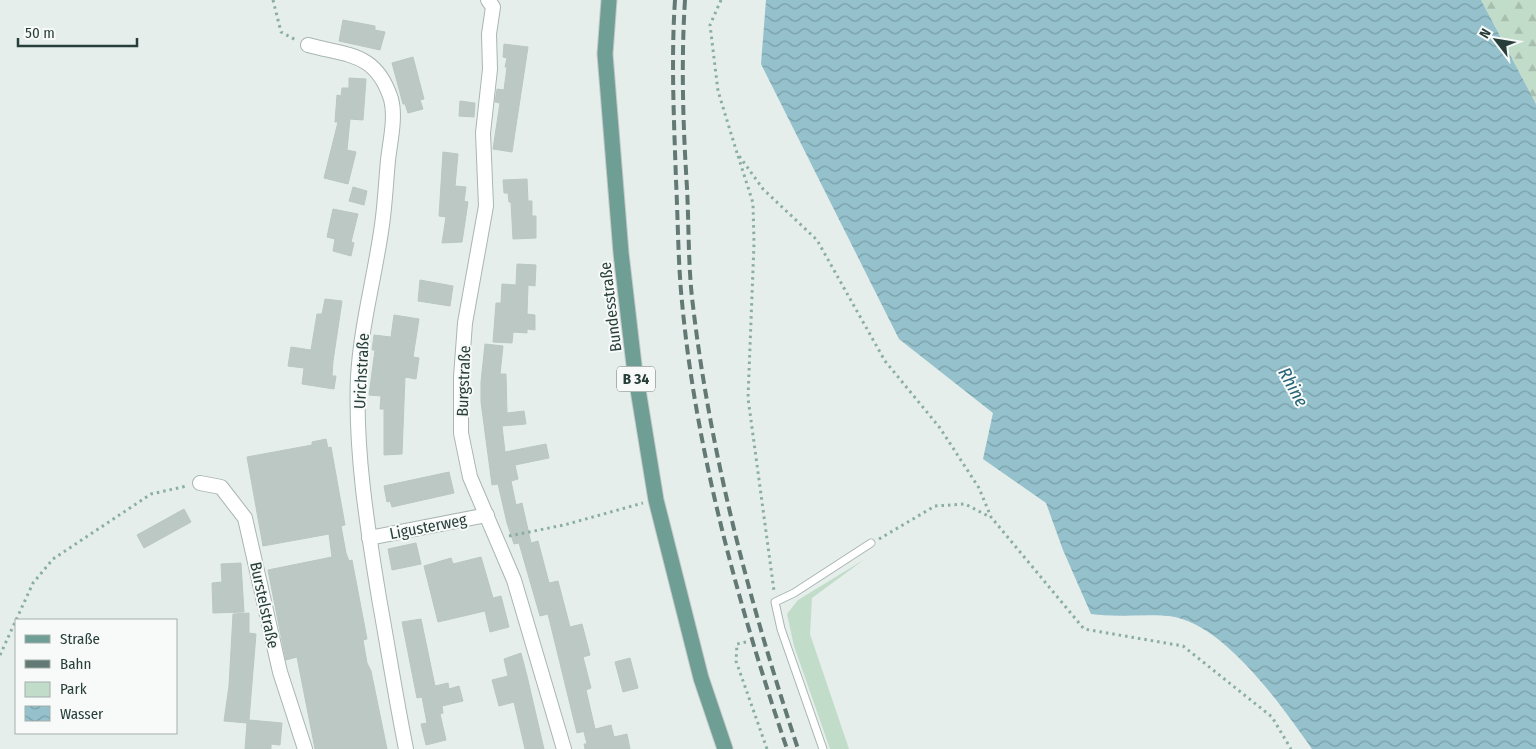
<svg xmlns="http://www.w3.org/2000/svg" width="1536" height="749" font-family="'Fira Sans Condensed',sans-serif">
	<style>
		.green { fill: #c2dcca }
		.forest { fill: url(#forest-firs) }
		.water { fill: url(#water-waves) }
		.building { fill: #bcc8c4; stroke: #b9c7c2 }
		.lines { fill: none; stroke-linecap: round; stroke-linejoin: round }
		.service-casing { stroke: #a9b6b2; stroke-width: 9 }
		.minor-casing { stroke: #a9b6b2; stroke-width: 16 }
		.primary-casing { stroke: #c3c9c8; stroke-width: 17 }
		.path { stroke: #8aaea4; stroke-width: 3; stroke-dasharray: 2.5 4; stroke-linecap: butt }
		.service { stroke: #fff; stroke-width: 7 }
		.minor { stroke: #fff; stroke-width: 14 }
		.primary { stroke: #6f9e94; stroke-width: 15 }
		.rail { stroke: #627974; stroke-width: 4; stroke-dasharray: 10 5; stroke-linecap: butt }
		.labels { text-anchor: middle; stroke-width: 4; stroke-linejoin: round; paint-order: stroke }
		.shield { fill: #f7faf9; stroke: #657673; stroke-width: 1 }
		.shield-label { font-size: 15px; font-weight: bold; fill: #273e39 }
		.street-label { font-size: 16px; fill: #273e39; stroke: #f7faf9 }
		.water-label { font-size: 18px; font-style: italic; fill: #266475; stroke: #f7faf9 }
	</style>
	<defs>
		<pattern id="forest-firs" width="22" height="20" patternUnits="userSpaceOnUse" patternTransform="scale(1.25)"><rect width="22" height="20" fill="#c2dcca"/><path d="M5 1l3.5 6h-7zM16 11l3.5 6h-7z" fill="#a7beae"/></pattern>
		<pattern id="water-waves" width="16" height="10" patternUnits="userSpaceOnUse" patternTransform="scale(1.25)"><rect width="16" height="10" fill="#94c1cc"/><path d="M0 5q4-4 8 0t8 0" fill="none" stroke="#799ea7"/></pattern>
	</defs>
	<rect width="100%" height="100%" fill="#e6eeeb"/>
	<!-- green -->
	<polygon class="green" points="865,559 812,598 810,634 849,749 830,749 794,646 787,614 798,600"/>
	<!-- forest -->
	<polygon class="forest" points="1481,0 1536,0 1536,104"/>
	<!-- water -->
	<path class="water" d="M766,0H1481L1536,104V749H1312C1282,706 1227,628 1175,617C1151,613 1118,618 1091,614L1063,550L1046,503L983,459L993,413L899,339L761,64Z"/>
	<!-- building -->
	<g class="building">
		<polygon points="343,20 375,26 375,30 385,32 380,50 339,41"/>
		<polygon points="504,44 528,47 512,152 493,149 500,103 495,102 497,89 504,90 507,67 505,67 507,58 503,57"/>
		<polygon points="413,57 424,99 420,100 423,109 408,113 405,104 403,104 392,63"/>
		<polygon points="349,78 366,79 363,120 350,119 347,150 356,152 348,184 324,178 338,122 335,122 337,95 341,96 342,88 349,88"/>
		<polygon points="460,101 475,103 474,117 459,116"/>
		<polygon points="443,152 458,154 455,186 466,187 464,201 468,202 462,242 442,243 446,217 439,216"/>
		<polygon points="527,179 528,201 532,201 532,216 536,216 536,238 513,239 511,202 509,202 508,193 504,193 503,180"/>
		<polygon points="353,187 367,191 364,205 349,201"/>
		<polygon points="333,209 358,214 351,242 354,243 351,256 333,251 335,239 327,237"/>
		<polygon points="517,264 536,265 535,286 528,285 527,314 535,315 535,330 527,329 527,333 513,332 512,343 493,342 496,303 501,303 502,284 516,285"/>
		<polygon points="420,280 453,286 450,306 418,301"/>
		<polygon points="325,299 342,301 333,361 332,376 336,376 334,389 302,384 304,368 288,366 291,347 311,350 317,314 322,314"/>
		<polygon points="394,315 419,319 413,357 419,358 416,379 405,377 402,454 384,455 384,409 380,409 381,396 369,395 375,350 372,350 374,335 391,337"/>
		<polygon points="485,344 503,346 500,374 506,374 507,413 524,411 526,424 502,426 505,452 546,444 549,458 515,465 518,479 511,481 516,505 522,503 531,543 538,541 549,583 558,581 570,627 582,624 590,655 583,657 591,688 586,690 595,729 577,733 548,614 540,616 519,543 514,544 507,523 498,484 492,485 481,402 481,382"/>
		<polygon points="326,439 328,448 331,447 345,525 341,526 346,553 349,561 352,560 367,639 363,640 367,663 371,671 387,749 315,749 297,657 286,660 280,631 268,570 332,557 329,534 263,546 247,457 312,445 312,442"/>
		<polygon points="449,472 454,493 392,507 390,501 387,502 384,486"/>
		<polygon points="184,509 191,522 144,548 137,535"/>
		<polygon points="416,543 421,564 392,570 388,549"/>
		<polygon points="481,557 493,598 501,596 509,627 490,632 485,611 438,622 424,566 451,558 453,564"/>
		<polygon points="241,563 244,612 213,613 212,583 222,582 221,564"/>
		<polygon points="249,613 249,633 256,634 249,720 282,723 280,745 271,744 271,749 245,749 247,723 224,721 229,686 233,614"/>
		<polygon points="421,619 435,686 448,683 449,689 459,686 463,701 442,706 443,713 440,714 446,740 426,745 421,724 427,723 422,697 417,698 402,622"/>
		<polygon points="521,653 527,676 544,749 525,749 514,702 499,706 492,680 508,676 504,659"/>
		<polygon points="630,658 638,688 623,692 615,662"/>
		<polygon points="611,725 614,737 627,734 630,749 585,749 584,744 587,744 584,732"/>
	</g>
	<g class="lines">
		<defs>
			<polyline id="service" points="823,749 781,629 775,602 794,593 871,543"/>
			<g id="minor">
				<polyline points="488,0 493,7 489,34 490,69 483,133 486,206 465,323 461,377 461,433 470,477 514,580 564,749"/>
				<path d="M308,45C348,56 376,52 391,99C396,117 390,142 388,160C386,182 385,204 382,225C375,276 361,325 358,377C355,451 367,525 379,598C388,648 396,699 406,749"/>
				<polyline points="200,483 221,487 245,518 280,672 305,749"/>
				<polyline points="369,538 487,515"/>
			</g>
			<polyline id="primary" points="609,0 605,54 621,253 634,365 656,500 701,678 725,749"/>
		</defs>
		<!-- service casing -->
		<use href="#service" class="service-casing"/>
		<!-- minor casing -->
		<use href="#minor" class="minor-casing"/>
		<!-- primary casing -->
		<use href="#primary" class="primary-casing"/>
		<!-- path -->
		<g class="path">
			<polyline points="273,0 281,32 296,40"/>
			<polyline points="721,0 710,25 718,91 737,153 763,189 817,240 885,361 940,428 979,488 991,517 1084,629 1183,646 1272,717 1291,749"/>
			<polyline points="738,156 753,203 754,244 748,398 774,591"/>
			<polyline points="509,536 564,525 643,503"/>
			<polyline points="879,539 935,506 965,504 990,517"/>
			<polyline points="746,642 737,644 736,661 767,749"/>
			<polyline points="0,655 33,583 53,559 151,494 187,486"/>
		</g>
		<!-- service -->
		<use href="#service" class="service"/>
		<!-- minor -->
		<use href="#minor" class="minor"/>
		<!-- primary -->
		<use href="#primary" class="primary"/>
		<!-- rail -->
		<g class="rail">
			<path d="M675,0C671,59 674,121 676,180C678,221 678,262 682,302C696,452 739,607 787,749"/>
			<path d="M685,0C681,62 683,126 687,188C689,227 688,267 693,306C711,458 750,604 798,749"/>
		</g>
	</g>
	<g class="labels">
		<!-- shield labels -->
		<rect class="shield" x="617" y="366.5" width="38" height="25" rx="4"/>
		<g class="shield-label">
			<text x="636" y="384">B 34</text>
		</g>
		<!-- street labels -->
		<g class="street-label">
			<text transform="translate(610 307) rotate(-97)" y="6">Bundesstraße</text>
			<text transform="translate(361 371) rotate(-87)" y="6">Urichstraße</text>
			<text transform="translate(463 381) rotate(-88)" y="6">Burgstraße</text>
			<text transform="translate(428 526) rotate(-11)" y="6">Ligusterweg</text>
			<text transform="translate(265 605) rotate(78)" y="6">Burstelstraße</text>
		</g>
		<!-- water labels -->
		<g class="water-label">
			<text transform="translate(1293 387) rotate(61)" y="6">Rhine</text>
		</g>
	</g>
	<!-- legend -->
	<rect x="15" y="619" width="162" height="115" fill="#f7faf9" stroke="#a4afac"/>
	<rect x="25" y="635" width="25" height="8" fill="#6f9e94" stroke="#a4afac"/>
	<text x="60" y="644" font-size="15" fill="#273e39">Straße</text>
	<rect x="25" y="660" width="25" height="8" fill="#627974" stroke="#a4afac"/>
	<text x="60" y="669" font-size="15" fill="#273e39">Bahn</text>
	<rect x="25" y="682" width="25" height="15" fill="#c2dcca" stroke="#a4afac"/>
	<text x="60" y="694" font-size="15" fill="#273e39">Park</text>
	<rect x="25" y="706" width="25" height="15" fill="url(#water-waves)" stroke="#a4afac"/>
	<text x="60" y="719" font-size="15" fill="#273e39">Wasser</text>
	<!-- north arrow -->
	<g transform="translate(1496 40) rotate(301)" stroke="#f7faf9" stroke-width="4" paint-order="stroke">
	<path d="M0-4L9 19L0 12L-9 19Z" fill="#273e39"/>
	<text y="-8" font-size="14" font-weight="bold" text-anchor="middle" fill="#273e39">N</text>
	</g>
	<!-- scale -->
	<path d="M18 38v8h119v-8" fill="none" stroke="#273e39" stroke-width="2.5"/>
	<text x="25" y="38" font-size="15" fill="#273e39" stroke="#f7faf9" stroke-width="4" paint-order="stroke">50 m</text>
</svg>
